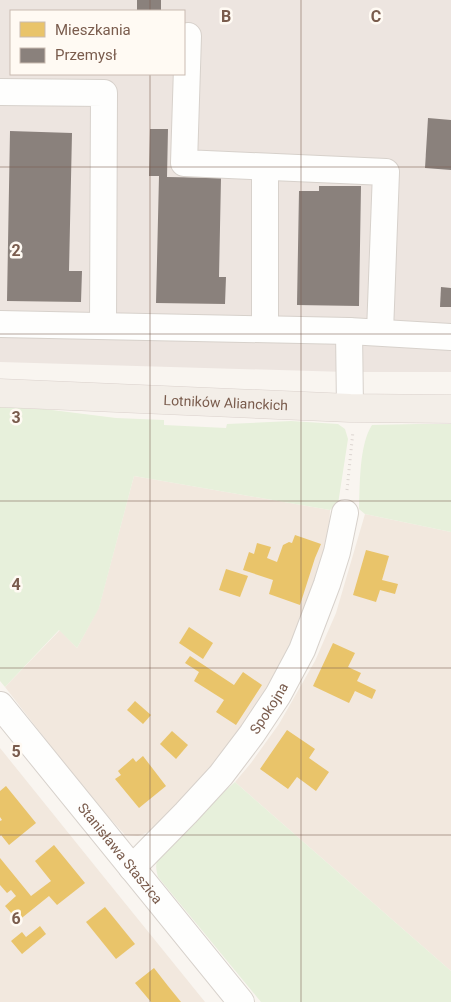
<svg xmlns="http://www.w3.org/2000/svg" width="451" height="1002" font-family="Roboto,sans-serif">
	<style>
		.residential { fill: #f2e8de }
		.industrial { fill: #ede5e0; fill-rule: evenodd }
		.green { fill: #e7f0db }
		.homes { fill: #e9c46a }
		.industry { fill: #8a817c }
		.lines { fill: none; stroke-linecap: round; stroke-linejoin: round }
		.minor-casing { stroke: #d7d1cb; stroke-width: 28 }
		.major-casing { stroke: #dad1cc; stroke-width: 29 }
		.path { stroke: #dcd5d0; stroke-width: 3; stroke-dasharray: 1 4; stroke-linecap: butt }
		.minor { stroke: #fefefd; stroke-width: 26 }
		.major { stroke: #f3eee8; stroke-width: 28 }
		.grid { fill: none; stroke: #7a5c4d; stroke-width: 1; stroke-opacity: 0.55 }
		.labels { text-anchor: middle; stroke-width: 5; stroke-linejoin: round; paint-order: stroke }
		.street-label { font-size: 14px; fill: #7a5c4d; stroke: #fffaf3 }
		.grid-label { font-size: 16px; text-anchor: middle; font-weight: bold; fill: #7a5c4d; stroke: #fffaf3; stroke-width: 5; stroke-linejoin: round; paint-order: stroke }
	</style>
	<rect width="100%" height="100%" fill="#f9f5f0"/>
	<!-- residential -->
	<g class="residential">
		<polygon points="134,476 330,510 329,535 317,584 296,637 258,705 217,761 151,831 138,836 125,835 87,793 5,687 60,630 77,648 99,607"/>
		<polygon points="365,514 451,532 451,971 235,782 251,763 279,724 315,661 336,613"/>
		<polygon points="0,748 99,871 205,1002 0,1002"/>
	</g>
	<!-- industrial -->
	<path class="industrial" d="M0,0H451V372H346L0,362ZM11,11H184V74H11Z"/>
	<!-- green -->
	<g class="green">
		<polygon points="0,407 44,409 116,418 164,420 164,425 226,428 227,424 291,421 338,424 345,429 348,439 338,504 330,510 134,476 99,608 77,648 59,630 5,687 0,681"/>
		<path d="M417,424H451V532L365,514L359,509C360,485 359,445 372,425Z"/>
		<path d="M235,782L451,971V1002H261L158,877C155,865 155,862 163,853L225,791Z"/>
	</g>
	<!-- homes -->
	<g class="homes">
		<polygon points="295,535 321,544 315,558 300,605 269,594 273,580 243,570 249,552 254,554 257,543 271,547 267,558 277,562 283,545 289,542 292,543"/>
		<polygon points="366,550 389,556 382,580 398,584 395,594 380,590 376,602 353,595"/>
		<polygon points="226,569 248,576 240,597 219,590"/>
		<polygon points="189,627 213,643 203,659 179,643"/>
		<polygon points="333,643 355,653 348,667 361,673 357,681 376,690 372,699 355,691 349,703 313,686"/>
		<polygon points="190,656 234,685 243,672 262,685 236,725 216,712 224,700 194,681 199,672 185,663"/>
		<polygon points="135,701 151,715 143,724 127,710"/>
		<polygon points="287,730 315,749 309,758 329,772 316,791 297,777 288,789 260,769"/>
		<polygon points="172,731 188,745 176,759 160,744"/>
		<polygon points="143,756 166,786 139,808 115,779 121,775 118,771 133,758 136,762"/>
		<polygon points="6,786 36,823 9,845 1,835 0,836 0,821 2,820 0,817 0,791"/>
		<polygon points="54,845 85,883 57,905 49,896 18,921 5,906 16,896 11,890 7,893 0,885 0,858 31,896 51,881 35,861"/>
		<polygon points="105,907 135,944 116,959 86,922"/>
		<polygon points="40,926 46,934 22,954 11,941 22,932 26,937"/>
		<polygon points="154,968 168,986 181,1002 151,1002 135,983"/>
	</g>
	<!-- industry -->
	<g class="industry">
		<rect x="137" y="0" width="24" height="11"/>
		<polygon points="428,118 451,120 451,170 425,168"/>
		<polygon points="150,129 168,129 167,177 221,178 219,277 226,277 225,304 156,303 159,176 149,176"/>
		<polygon points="10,131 72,133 69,271 82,271 81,302 7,301"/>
		<polygon points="319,186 361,186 359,306 297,305 299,191 319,191"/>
		<polygon points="441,287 451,288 451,307 440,307"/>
	</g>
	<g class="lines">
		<defs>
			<g id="minor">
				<polyline points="188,36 184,163 386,172 380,332"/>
				<polyline points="0,92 104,93 103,326"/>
				<polyline points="0,324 349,331 451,337"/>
				<polyline points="265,329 265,167"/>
				<polyline points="349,331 350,408"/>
				<path id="s1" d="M0,705L241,1002"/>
				<path id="s2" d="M132,868L186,813L221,775L252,734L278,695L302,650L327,584L337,552L345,513"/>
			</g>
			<g id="major">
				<path id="s3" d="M0,393L350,408L451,409"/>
			</g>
		</defs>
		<!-- minor casing -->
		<use href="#minor" class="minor-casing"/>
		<!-- major casing -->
		<use href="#major" class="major-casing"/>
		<!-- path -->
		<polyline class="path" points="347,490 353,431"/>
		<!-- minor -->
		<use href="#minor" class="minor"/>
		<!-- major -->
		<use href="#major" class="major"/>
	</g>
	<!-- grid -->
	<path class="grid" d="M150,0V11M301,0V1002M150,74V1002M0,167H451M0,334H451M0,501H451M0,668H451M0,835H451"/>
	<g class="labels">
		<!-- street labels -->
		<g class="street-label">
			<text dy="5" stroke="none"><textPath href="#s3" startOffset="226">Lotników Alianckich</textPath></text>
			<text dy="5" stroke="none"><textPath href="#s2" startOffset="211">Spokojna</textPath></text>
			<text dy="5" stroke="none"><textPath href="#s1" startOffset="191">Stanisława Staszica</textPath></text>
		</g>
	</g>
	<g class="grid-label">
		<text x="226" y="22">B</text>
		<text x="376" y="22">C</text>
		<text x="16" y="256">2</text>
		<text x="16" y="423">3</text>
		<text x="16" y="590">4</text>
		<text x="16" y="757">5</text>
		<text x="16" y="924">6</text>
	</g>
	<!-- legend -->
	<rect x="10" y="10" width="175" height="65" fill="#fffaf3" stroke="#cabbb1"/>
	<rect x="20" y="22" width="25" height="15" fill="#e9c46a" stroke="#cabbb1"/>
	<text x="55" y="35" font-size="15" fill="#7a5c4d">Mieszkania</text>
	<rect x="20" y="48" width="25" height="15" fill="#8a817c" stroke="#cabbb1"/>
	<text x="55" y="60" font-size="15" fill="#7a5c4d">Przemysł</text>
</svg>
